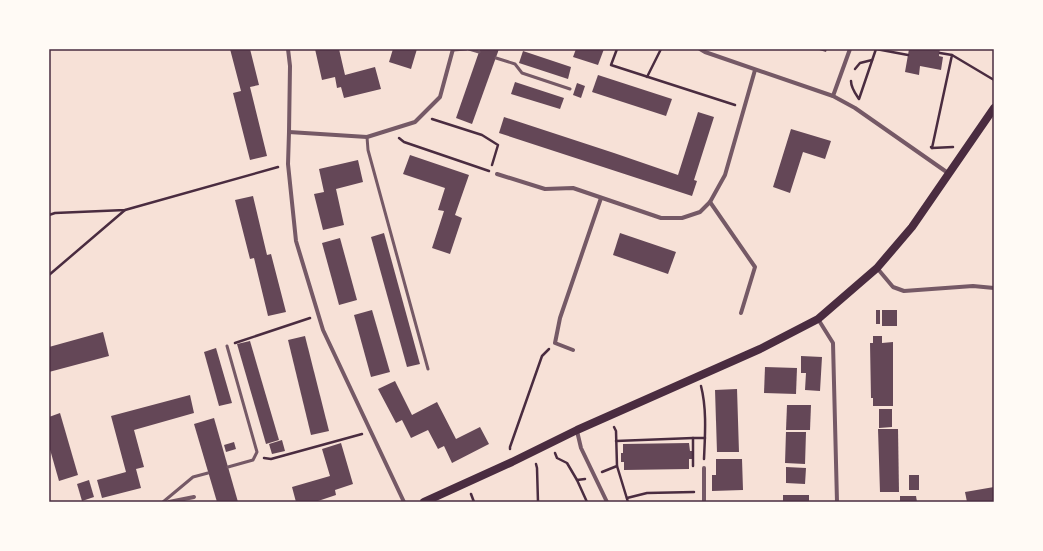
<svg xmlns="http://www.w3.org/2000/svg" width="1043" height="551" font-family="'Times New Roman',serif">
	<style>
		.building { fill: #644757 }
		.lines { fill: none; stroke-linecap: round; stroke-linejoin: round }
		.path { stroke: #4a2c40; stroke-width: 2.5 }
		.service { stroke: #755966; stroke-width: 3 }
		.minor { stroke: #755966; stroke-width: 4 }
		.secondary { stroke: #4a2c40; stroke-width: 8 }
		.neatline { fill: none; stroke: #4a2c40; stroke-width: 1.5 }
	</style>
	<rect width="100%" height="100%" fill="#f7e1d7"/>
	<!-- building -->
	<g class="building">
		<polygon points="230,49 250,49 259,85 250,87 267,156 250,160 233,93 241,91"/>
		<polygon points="315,49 339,49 345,75 375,67 381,89 344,98 341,87 337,88 335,77 322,80"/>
		<polygon points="393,49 417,49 411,69 389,62"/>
		<polygon points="480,49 499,49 472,124 456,118"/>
		<polygon points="576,49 604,49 598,65 573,57"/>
		<polygon points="816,49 827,49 826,52"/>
		<polygon points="909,49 940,49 939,56 943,57 941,70 920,66 919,75 905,72"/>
		<polygon points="523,51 571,67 568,79 519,63"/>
		<polygon points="598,75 672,99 666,116 592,92"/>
		<polygon points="515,82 564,98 560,109 511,94"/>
		<polygon points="577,83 585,86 581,98 573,95"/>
		<polygon points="698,112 714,117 694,180 697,181 692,196 499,133 504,117 614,153 678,175"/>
		<polygon points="791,129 831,141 825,159 803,152 790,193 773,187"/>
		<polygon points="410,155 469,175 455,215 462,218 450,254 432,248 444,211 438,210 445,188 403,174"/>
		<polygon points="358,160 363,182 336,189 344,225 323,230 314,194 324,192 319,169"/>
		<polygon points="253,196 267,255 271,254 286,312 268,316 254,258 250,259 235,200"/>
		<polygon points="384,233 420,364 407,367 371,237"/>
		<polygon points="620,233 676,252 668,274 613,255"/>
		<polygon points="340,238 357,300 339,305 322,243"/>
		<polygon points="372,310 390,372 371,377 354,315"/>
		<rect x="876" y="310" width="4" height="14"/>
		<rect x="882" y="310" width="15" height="16"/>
		<polygon points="103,332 109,356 49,372 49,347"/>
		<polygon points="305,336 329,431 311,435 288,340"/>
		<polygon points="873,336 882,336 882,343 893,342 893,406 873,406 873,398 871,398 870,343 873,343"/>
		<polygon points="250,341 279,440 266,444 237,344"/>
		<polygon points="216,348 232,403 219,406 204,352"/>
		<polygon points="801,356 822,357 820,391 805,390 806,373 801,373"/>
		<polygon points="765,367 797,368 796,394 764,393"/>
		<polygon points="395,381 412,415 437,402 456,439 480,427 489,444 452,463 444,446 438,449 428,430 411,438 402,420 396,423 378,389"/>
		<polygon points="737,389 739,452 717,452 715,390"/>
		<polygon points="190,395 194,413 134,430 144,467 136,469 141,488 102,498 97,480 126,472 111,416"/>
		<polygon points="787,405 811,405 810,430 786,430"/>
		<polygon points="879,409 892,409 892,427 879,428"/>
		<polygon points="60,413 78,475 59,481 49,446 49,417"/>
		<polygon points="214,418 238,502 217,502 194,424"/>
		<polygon points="878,429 898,429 899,492 880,492"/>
		<polygon points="786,432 806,432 805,464 785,463"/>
		<polygon points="282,440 285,451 272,454 269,444"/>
		<polygon points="234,442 236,449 226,452 224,445"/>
		<polygon points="341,443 353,484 335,490 336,495 315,502 296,502 292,487 330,476 322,449"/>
		<polygon points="689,443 690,451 692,451 692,459 689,459 689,469 624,470 624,462 621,462 621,453 623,453 623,444"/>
		<polygon points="716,459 742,459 743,490 712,491 712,475 716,475"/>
		<polygon points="786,467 806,468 805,484 786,483"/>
		<rect x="909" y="475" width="10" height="15"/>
		<polygon points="89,480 94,497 82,501 77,484"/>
		<polygon points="994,487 994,502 967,502 965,492"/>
		<rect x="783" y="495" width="26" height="7"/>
		<polygon points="900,496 916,496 917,502 900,502"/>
	</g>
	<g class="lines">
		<!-- path -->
		<g class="path">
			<polyline points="617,49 611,65 735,105"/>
			<polyline points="876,49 908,55"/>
			<polyline points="952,55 994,80"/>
			<polyline points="855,69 860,63 872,60"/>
			<polyline points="647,77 661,49"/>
			<path d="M851,81C851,88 855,93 859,99L876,49"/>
			<polyline points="432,119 482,135 498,145 492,165"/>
			<polyline points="399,138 404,142 489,171"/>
			<polyline points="931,147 932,148 953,147"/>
			<polyline points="932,148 952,55 940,53"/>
			<polyline points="49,215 55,213 125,210 278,167"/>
			<polyline points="49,275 125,210"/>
			<polyline points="235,343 310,318"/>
			<path d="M701,386C707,409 705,436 704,459"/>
			<polyline points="616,441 693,438"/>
			<polyline points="510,449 510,447 542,356 549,349"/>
			<polyline points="555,453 557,458 567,463 577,480 587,502"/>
			<polyline points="264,458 271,459 362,434"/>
			<polyline points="536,464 537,468 538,502"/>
			<polyline points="617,466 628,502"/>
			<polyline points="693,466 693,438 705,438"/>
			<polyline points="602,472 617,466 616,431 614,427"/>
			<polyline points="577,480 585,479"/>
			<polyline points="471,494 474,502"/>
			<polyline points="627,498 647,493 694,492"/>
		</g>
		<!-- service -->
		<g class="service">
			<polyline points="469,49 479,52"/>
			<polyline points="453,50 466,49"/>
			<polyline points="496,58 515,64 522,73 570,89"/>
			<polyline points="367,137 368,150 428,369"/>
			<polyline points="227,346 257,452 253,460 228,467"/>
			<polyline points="163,502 193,477 208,473"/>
		</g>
		<!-- minor -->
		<g class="minor">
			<polyline points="288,49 290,66 289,132 288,164 296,241 323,330 404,502"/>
			<polyline points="700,49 705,52 833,96 855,108 948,173"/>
			<polyline points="833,96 850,49"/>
			<polyline points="289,132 367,137 415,122 440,97 453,49"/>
			<polyline points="497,174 545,189 573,188 661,218 682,218 700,212 710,202 725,175 755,70"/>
			<polyline points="710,202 755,267 741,313"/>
			<polyline points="877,268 893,287 904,291 973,286 994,288"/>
			<polyline points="818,319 833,343 837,502"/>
			<polyline points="573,350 555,343 560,318 601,198"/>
			<polyline points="577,431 581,448 607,502"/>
			<polyline points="704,468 704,502"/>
			<polyline points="169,502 194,497"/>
		</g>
		<!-- secondary -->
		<polyline class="secondary" points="424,502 512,462 577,430 760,349 818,319 877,268 912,227 994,108"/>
	</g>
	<!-- border -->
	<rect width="1043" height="551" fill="none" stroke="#fffaf5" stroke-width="100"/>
	<rect x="50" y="50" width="943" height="451" class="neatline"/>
</svg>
